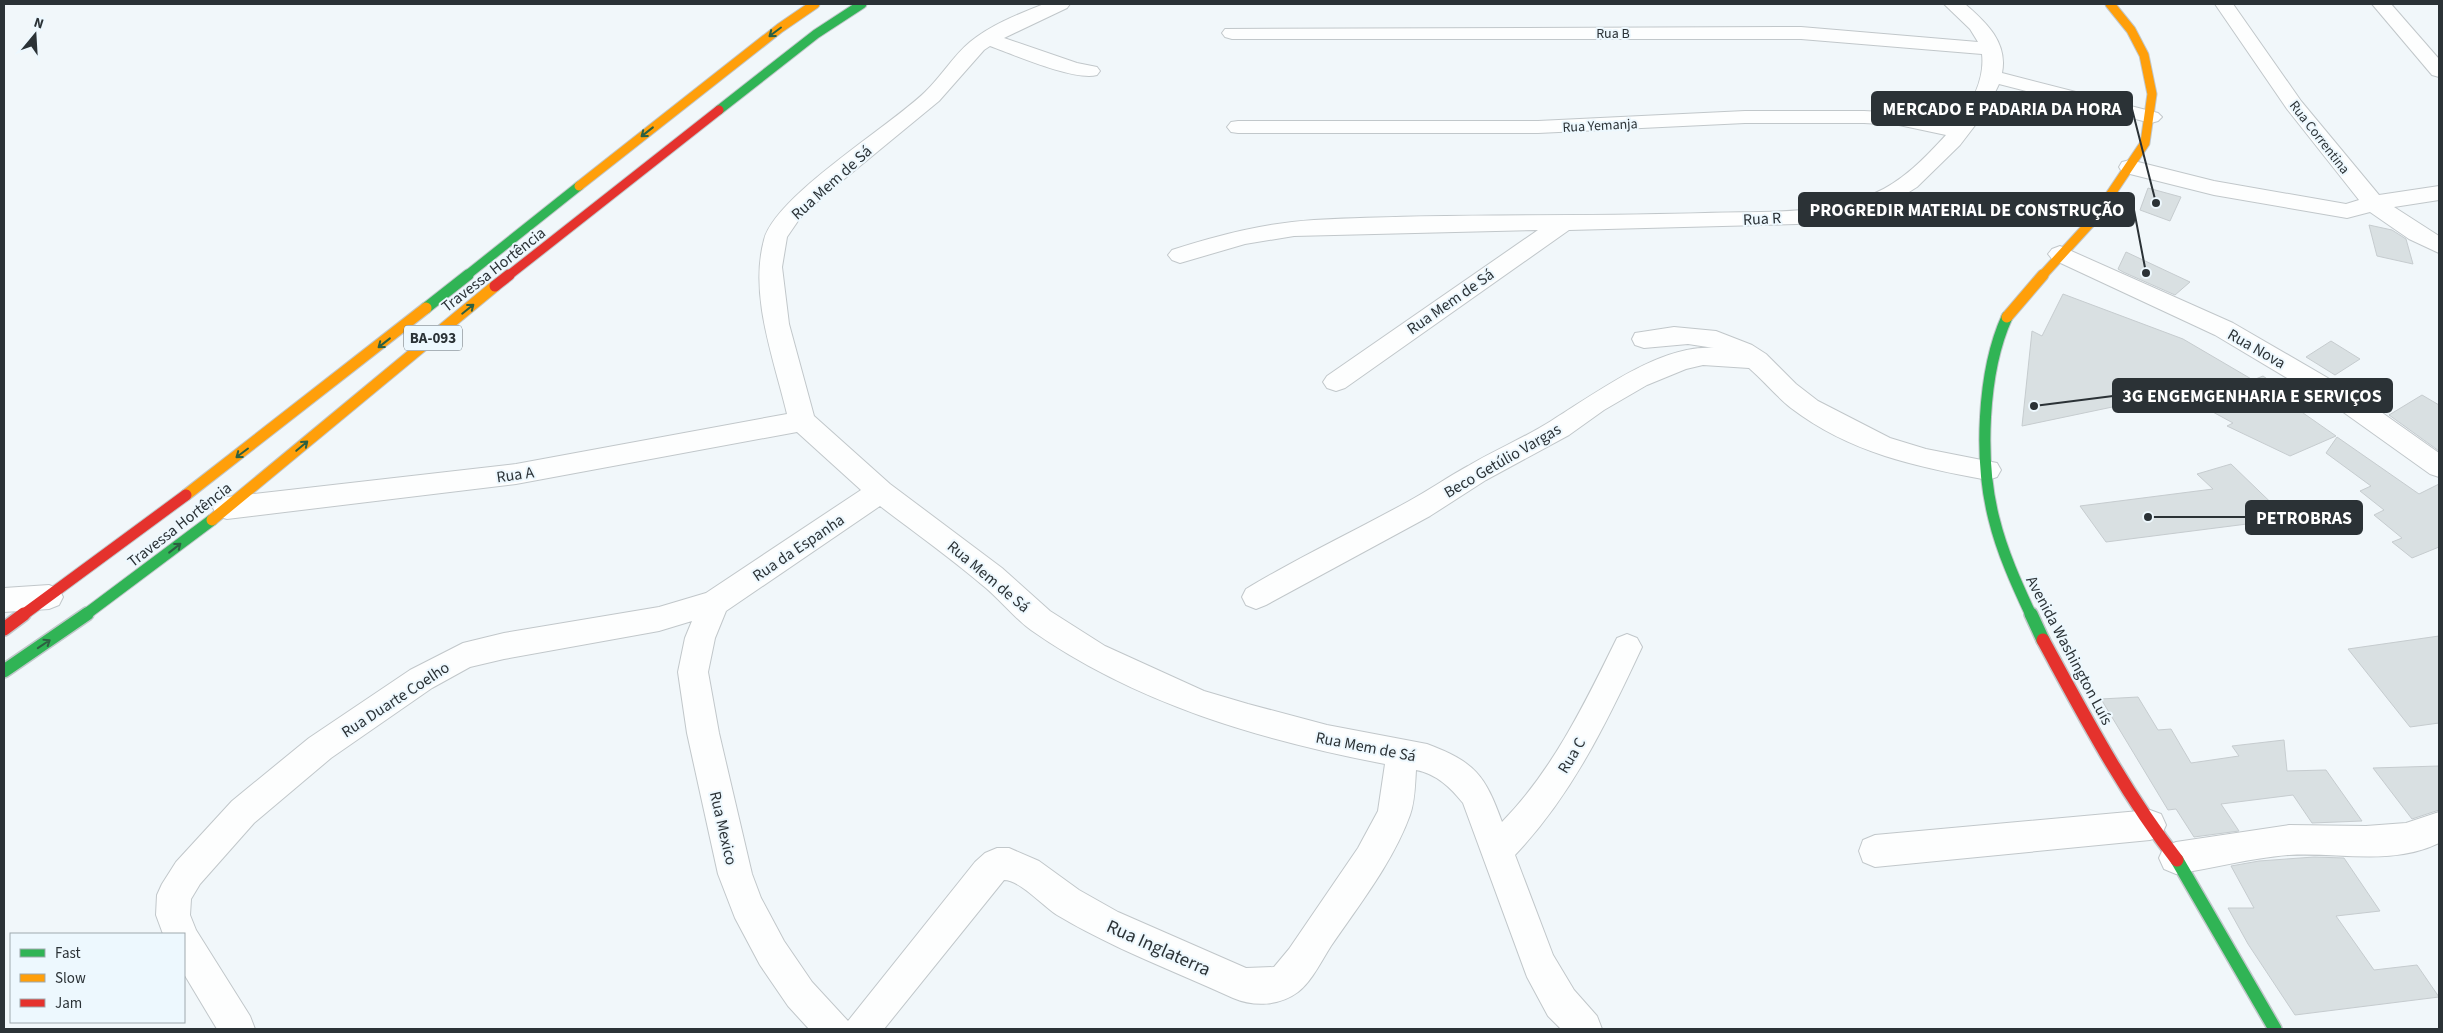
<svg xmlns="http://www.w3.org/2000/svg" width="2443" height="1033" font-family="'Source Sans 3',sans-serif">
	<style>
		.building { fill: #d9e0e2; stroke: #c6cccf }
		.lines { fill: none; stroke-linecap: round; stroke-linejoin: round }
		.street-casing { stroke: #c1c7ca; stroke-width: 2 }
		.fast-far2-casing { stroke: #c1c7ca; stroke-width: 11 }
		.fast-far1-casing { stroke: #c1c7ca; stroke-width: 13 }
		.fast-casing { stroke: #c1c7ca; stroke-width: 16 }
		.slow-far1-casing { stroke: #c1c7ca; stroke-width: 11 }
		.slow-casing { stroke: #c1c7ca; stroke-width: 13 }
		.jam-far2-casing { stroke: #c1c7ca; stroke-width: 11 }
		.jam-far1-casing { stroke: #c1c7ca; stroke-width: 13 }
		.jam-casing { stroke: #c1c7ca; stroke-width: 16 }
		.street { fill: #fdfefe; fill-rule: evenodd }
		.fast-far2 { stroke: #30b455; stroke-width: 9 }
		.fast-far1 { stroke: #30b455; stroke-width: 11 }
		.fast { stroke: #30b455; stroke-width: 13 }
		.slow-far1 { stroke: #ff9f0a; stroke-width: 9 }
		.slow { stroke: #ff9f0a; stroke-width: 11 }
		.jam-far2 { stroke: #e5322d; stroke-width: 9 }
		.jam-far1 { stroke: #e5322d; stroke-width: 11 }
		.jam { stroke: #e5322d; stroke-width: 13 }
		.oneway { stroke: #2d6041 }
		.labels { text-anchor: middle; stroke-width: 4; stroke-linejoin: round; paint-order: stroke }
		.far-street-label { font-size: 14px; fill: #2b3236; stroke: #edf8fe }
		.shield { fill: #edf8fe; stroke: #656d72; stroke-width: 1 }
		.shield-label { font-size: 15px; font-weight: bold; fill: #2b3236 }
		.street-label { font-size: 16px; fill: #2b3236; stroke: #edf8fe }
		.near-street-label { font-size: 19px; fill: #2b3236; stroke: #edf8fe }
		.leader { fill: none; stroke: #2b3236; stroke-width: 2 }
		.callout-dot { fill: #2b3236; stroke: #edf8fe; stroke-width: 2 }
		.callout { fill: #2b3236; stroke: #2b3236; stroke-width: 2 }
		.callout-label { font-size: 18px; text-anchor: middle; font-weight: bold; fill: #fff }
	</style>
	<rect width="100%" height="100%" fill="#f1f7fa"/>
	<!-- building -->
	<g class="building">
		<polygon points="2148,188 2181,197 2170,221 2140,210"/>
		<polygon points="2369,225 2392,230 2406,239 2413,264 2377,256"/>
		<polygon points="2126,252 2190,282 2175,295 2123,272 2118,269"/>
		<polygon points="2063,294 2183,339 2253,380 2263,376 2280,388 2276,394 2336,436 2290,456 2227,426 2233,423 2167,387 2160,397 2022,426 2032,331 2042,336"/>
		<polygon points="2331,341 2360,359 2335,375 2306,357"/>
		<polygon points="2422,395 2439,405 2439,451 2389,415"/>
		<polygon points="2337,437 2419,494 2439,484 2439,547 2412,558 2392,542 2402,538 2374,515 2384,510 2360,491 2371,486 2326,453"/>
		<polygon points="2231,464 2288,519 2252,529 2247,524 2106,542 2080,506 2213,489 2197,474"/>
		<polygon points="2439,636 2439,723 2410,727 2348,649"/>
		<polygon points="2138,697 2158,730 2171,729 2191,763 2239,756 2232,746 2284,740 2287,771 2326,770 2362,821 2312,823 2293,795 2221,804 2239,831 2194,837 2176,809 2168,810 2101,699"/>
		<polygon points="2439,766 2439,810 2412,819 2373,768"/>
		<polygon points="2314,857 2344,858 2380,911 2336,916 2374,970 2417,965 2439,997 2295,1015 2248,944 2228,908 2254,908 2231,866 2259,861"/>
	</g>
	<g class="lines">
		<defs>
			<g id="street">
				<path d="M1044,4H1070L1067,8L1004,38L1077,63L1097,67L1100,71L1097,75C1074,81 1015,55 990,46L984,50L939,101L826,194L800,218L787,237L782,267L789,324L814,416L890,484L1002,568L1050,611L1105,646L1204,691L1248,704L1327,725L1427,744C1475,762 1485,775 1502,822C1553,770 1585,703 1617,638L1627,634L1637,638L1642,647C1607,722 1572,795 1515,855L1553,955L1574,990L1597,1016L1602,1029H1561L1548,1016L1527,977L1463,803C1451,788 1437,774 1416,770C1415,785 1415,801 1410,815C1393,862 1359,905 1331,946C1322,960 1312,981 1298,992C1279,1006 1254,1007 1233,998C1174,971 1112,948 1057,915C1043,906 1020,880 1004,880L884,1029H809L788,1006L760,965L735,918L718,874L687,733L678,672L685,638L692,621L659,631L504,659L470,667L432,688L331,758L254,823L200,884L191,899L190,915L196,930L250,1016L255,1029H217L184,974V934H163L156,915L157,895L162,884L176,862L232,801L309,738L410,670L463,643L504,633L659,607L706,593L861,490L797,432L516,484L227,519L217,516L213,508L217,500L227,497L516,464L787,414C774,359 749,296 764,240C775,196 889,127 925,92C941,77 953,56 970,42C992,24 1019,14 1044,4ZM880,506C914,532 949,557 981,584C999,598 1013,617 1031,630C1136,704 1261,740 1385,764L1378,811L1358,848L1289,949L1274,967L1246,968L1118,912L1079,890L1039,861L1009,848H997L985,853L975,862L848,1021L812,982L784,941L761,898L752,874L719,733L708,672L715,638L726,611Z"/>
				<path d="M1944,4H1965C1987,23 2008,43 2002,73L2158,113L2162,117L2158,121L2151,123L1999,84L1986,111L1960,145L1917,187L1890,204L1842,218L1797,224L1569,230L1345,388L1336,391L1327,388L1323,382L1327,376L1538,230L1294,236L1245,244L1180,263L1172,260L1168,255L1172,250C1219,235 1265,223 1314,220C1444,213 1575,217 1705,213C1759,211 1822,216 1873,194C1902,182 1926,157 1946,135L1899,125L1864,123H1745L1538,133H1238L1231,132L1227,127L1231,122L1238,121H1538L1745,111H1864L1899,113L1956,124C1971,105 1985,79 1982,54L1801,39H1232L1225,37L1222,33L1225,29L1801,27L1978,42L1970,29Z"/>
				<polygon points="2215,4 2233,4 2301,101 2379,195 2439,186 2439,200 2394,207 2439,236 2439,253 2409,239 2370,212 2347,218 2214,195 2122,172 2119,167 2122,162 2130,160 2214,181 2346,204 2359,200 2287,109"/>
				<polygon points="2372,4 2391,4 2439,59 2439,77 2432,75"/>
				<polygon points="2060,246 2233,323 2357,395 2439,453 2439,477 2430,474 2339,409 2215,335 2052,259 2048,254 2052,249"/>
				<path d="M1674,327L1716,331L1752,345L1766,354L1796,384L1818,401L1890,438L1926,449L1997,463L2001,470L1997,477L1988,480C1917,467 1850,453 1791,408C1776,396 1764,381 1749,368L1703,365L1686,369L1647,385L1604,410L1569,435L1486,480L1430,516L1266,605L1256,609L1246,605L1242,597L1246,589C1299,557 1355,531 1409,501C1429,490 1448,477 1468,466C1495,450 1524,438 1551,421C1595,394 1660,344 1714,348L1688,344L1644,348L1635,345L1632,339L1635,333Z"/>
				<polygon points="49,585 59,589 63,597 59,605 49,609 4,612 4,588"/>
				<polygon points="2150,810 2161,814 2166,825 2161,836 2150,840 1875,867 1863,862 1859,851 1863,840 1875,835"/>
				<path d="M2439,812V843C2392,866 2339,852 2289,855C2251,858 2214,868 2176,874L2164,869L2159,858L2164,847L2176,842L2289,825L2366,826L2406,823Z"/>
			</g>
			<g id="fast-far2">
				<polyline points="719,110 816,34 862,4"/>
				<polyline points="466,276 579,186"/>
			</g>
			<g id="fast-far1">
				<polyline points="426,308 468,275"/>
				<path d="M2007,317C1982,372 1979,461 1994,519C2002,552 2017,585 2031,615"/>
				<polyline points="85,615 212,520"/>
			</g>
			<g id="fast">
				<polyline points="2031,614 2043,640"/>
				<polyline points="4,671 87,614"/>
				<polyline points="2177,860 2275,1029"/>
			</g>
			<g id="slow-far1">
				<polyline points="579,186 780,28 815,4"/>
				<polyline points="2042,276 2094,219 2145,143 2152,94 2144,55 2131,30 2110,4"/>
			</g>
			<g id="slow">
				<polyline points="2007,317 2043,275"/>
				<polyline points="186,495 426,308"/>
				<polyline points="212,520 495,286"/>
			</g>
			<polyline id="jam-far2" points="508,276 719,110"/>
			<g id="jam-far1">
				<polyline points="495,286 509,275"/>
				<polyline points="23,615 186,495"/>
			</g>
			<g id="jam">
				<polyline points="4,629 24,614"/>
				<path d="M2043,640C2084,715 2124,792 2177,860"/>
			</g>
		</defs>
		<!-- street casing -->
		<use href="#street" class="street-casing"/>
		<!-- fast-far2 casing -->
		<use href="#fast-far2" class="fast-far2-casing"/>
		<!-- fast-far1 casing -->
		<use href="#fast-far1" class="fast-far1-casing"/>
		<!-- fast casing -->
		<use href="#fast" class="fast-casing"/>
		<!-- slow-far1 casing -->
		<use href="#slow-far1" class="slow-far1-casing"/>
		<!-- slow casing -->
		<use href="#slow" class="slow-casing"/>
		<!-- jam-far2 casing -->
		<use href="#jam-far2" class="jam-far2-casing"/>
		<!-- jam-far1 casing -->
		<use href="#jam-far1" class="jam-far1-casing"/>
		<!-- jam casing -->
		<use href="#jam" class="jam-casing"/>
		<!-- street -->
		<use href="#street" class="street"/>
		<!-- fast-far2 -->
		<use href="#fast-far2" class="fast-far2"/>
		<!-- fast-far1 -->
		<use href="#fast-far1" class="fast-far1"/>
		<!-- fast -->
		<use href="#fast" class="fast"/>
		<!-- slow-far1 -->
		<use href="#slow-far1" class="slow-far1"/>
		<!-- slow -->
		<use href="#slow" class="slow"/>
		<!-- jam-far2 -->
		<use href="#jam-far2" class="jam-far2"/>
		<!-- jam-far1 -->
		<use href="#jam-far1" class="jam-far1"/>
		<!-- jam -->
		<use href="#jam" class="jam"/>
	</g>
	<!-- one-way arrows -->
	<defs><path id="oneway-shaft" d="M-6 0H5M1.5-3L5.5 0L1.5 3" fill="none" stroke-width="1.6" stroke-linecap="round" stroke-linejoin="round" transform="scale(1.25)"/></defs>
	<g class="oneway">
		<use href="#oneway-shaft" transform="translate(775 32) rotate(143)"/>
		<use href="#oneway-shaft" transform="translate(647 132) rotate(142)"/>
		<use href="#oneway-shaft" transform="translate(468 309) rotate(-39)"/>
		<use href="#oneway-shaft" transform="translate(384 343) rotate(142)"/>
		<use href="#oneway-shaft" transform="translate(302 446) rotate(-40)"/>
		<use href="#oneway-shaft" transform="translate(242 453) rotate(143)"/>
		<use href="#oneway-shaft" transform="translate(175 548) rotate(-38)"/>
		<use href="#oneway-shaft" transform="translate(44 644) rotate(-34)"/>
	</g>
	<g class="labels">
		<!-- far-street labels -->
		<g class="far-street-label">
			<text x="1613" y="38">Rua B</text>
			<text transform="translate(1600 125) rotate(-3)" y="5">Rua Yemanja</text>
			<text transform="translate(2320 137) rotate(52)" y="5">Rua Correntina</text>
		</g>
		<!-- shield labels -->
		<rect class="shield" x="404" y="325.5" width="58" height="25" rx="4"/>
		<g class="shield-label">
			<text x="433" y="343">BA-093</text>
		</g>
		<!-- street labels -->
		<g class="street-label">
			<text transform="translate(831 182) rotate(-42)" y="6">Rua Mem de Sá</text>
			<text transform="translate(1762 218) rotate(-3)" y="6">Rua R</text>
			<text transform="translate(493 269) rotate(-38)" y="6">Travessa Hortência</text>
			<text transform="translate(1450 301) rotate(-35)" y="6">Rua Mem de Sá</text>
			<text transform="translate(2257 348) rotate(30)" y="6">Rua Nova</text>
			<text transform="translate(1502 460) rotate(-30)" y="6">Beco Getúlio Vargas</text>
			<text transform="translate(515 474) rotate(-8)" y="6">Rua A</text>
			<text transform="translate(179 524) rotate(-38)" y="6">Travessa Hortência</text>
			<text transform="translate(798 547) rotate(-34)" y="6">Rua da Espanha</text>
			<text transform="translate(989 576) rotate(40)" y="6">Rua Mem de Sá</text>
			<text transform="translate(2070 650) rotate(62)" y="6">Avenida Washington Luís</text>
			<text transform="translate(395 699) rotate(-33)" y="6">Rua Duarte Coelho</text>
			<text transform="translate(1366 746) rotate(11)" y="6">Rua Mem de Sá</text>
			<text transform="translate(1571 755) rotate(-59)" y="6">Rua C</text>
			<text transform="translate(724 828) rotate(77)" y="6">Rua Mexico</text>
		</g>
		<!-- near-street labels -->
		<g class="near-street-label">
			<text transform="translate(1159 947) rotate(24)" y="7">Rua Inglaterra</text>
		</g>
	</g>
	<!-- callouts -->
	<path class="leader" d="M2156 203L2132 109M2146 273L2134 210M2034 406L2113 396M2148 517L2246 517"/>
	<g class="callout-dot">
		<circle cx="2156" cy="203" r="5"/>
		<circle cx="2146" cy="273" r="5"/>
		<circle cx="2034" cy="406" r="5"/>
		<circle cx="2148" cy="517" r="5"/>
	</g>
	<g class="callout">
		<rect x="1872" y="92" width="260" height="33" rx="5"/>
		<rect x="1799" y="193" width="335" height="33" rx="5"/>
		<rect x="2113" y="379" width="279" height="33" rx="5"/>
		<rect x="2246" y="501" width="116" height="33" rx="5"/>
	</g>
	<g class="callout-label">
		<text x="2002" y="115">MERCADO E PADARIA DA HORA</text>
		<text x="1967" y="216">PROGREDIR MATERIAL DE CONSTRUÇÃO</text>
		<text x="2252" y="402">3G ENGEMGENHARIA E SERVIÇOS</text>
		<text x="2304" y="524">PETROBRAS</text>
	</g>
	<!-- border -->
	<rect width="2443" height="1033" fill="none" stroke="#2b3236" stroke-width="10"/>
	<!-- legend -->
	<rect x="10" y="933" width="175" height="90" fill="#edf8fe" stroke="#9fa9ae"/>
	<rect x="20" y="949" width="25" height="8" fill="#30b455" stroke="#9fa9ae"/>
	<text x="55" y="958" font-size="15" fill="#2b3236">Fast</text>
	<rect x="20" y="974" width="25" height="8" fill="#ff9f0a" stroke="#9fa9ae"/>
	<text x="55" y="983" font-size="15" fill="#2b3236">Slow</text>
	<rect x="20" y="999" width="25" height="8" fill="#e5322d" stroke="#9fa9ae"/>
	<text x="55" y="1008" font-size="15" fill="#2b3236">Jam</text>
	<!-- north arrow -->
	<g transform="translate(35 35) rotate(18)" stroke="#edf8fe" stroke-width="4" paint-order="stroke">
	<path d="M0-4L9 19L0 12L-9 19Z" fill="#2b3236"/>
	<text y="-8" font-size="14" font-weight="bold" text-anchor="middle" fill="#2b3236">N</text>
	</g>
</svg>
